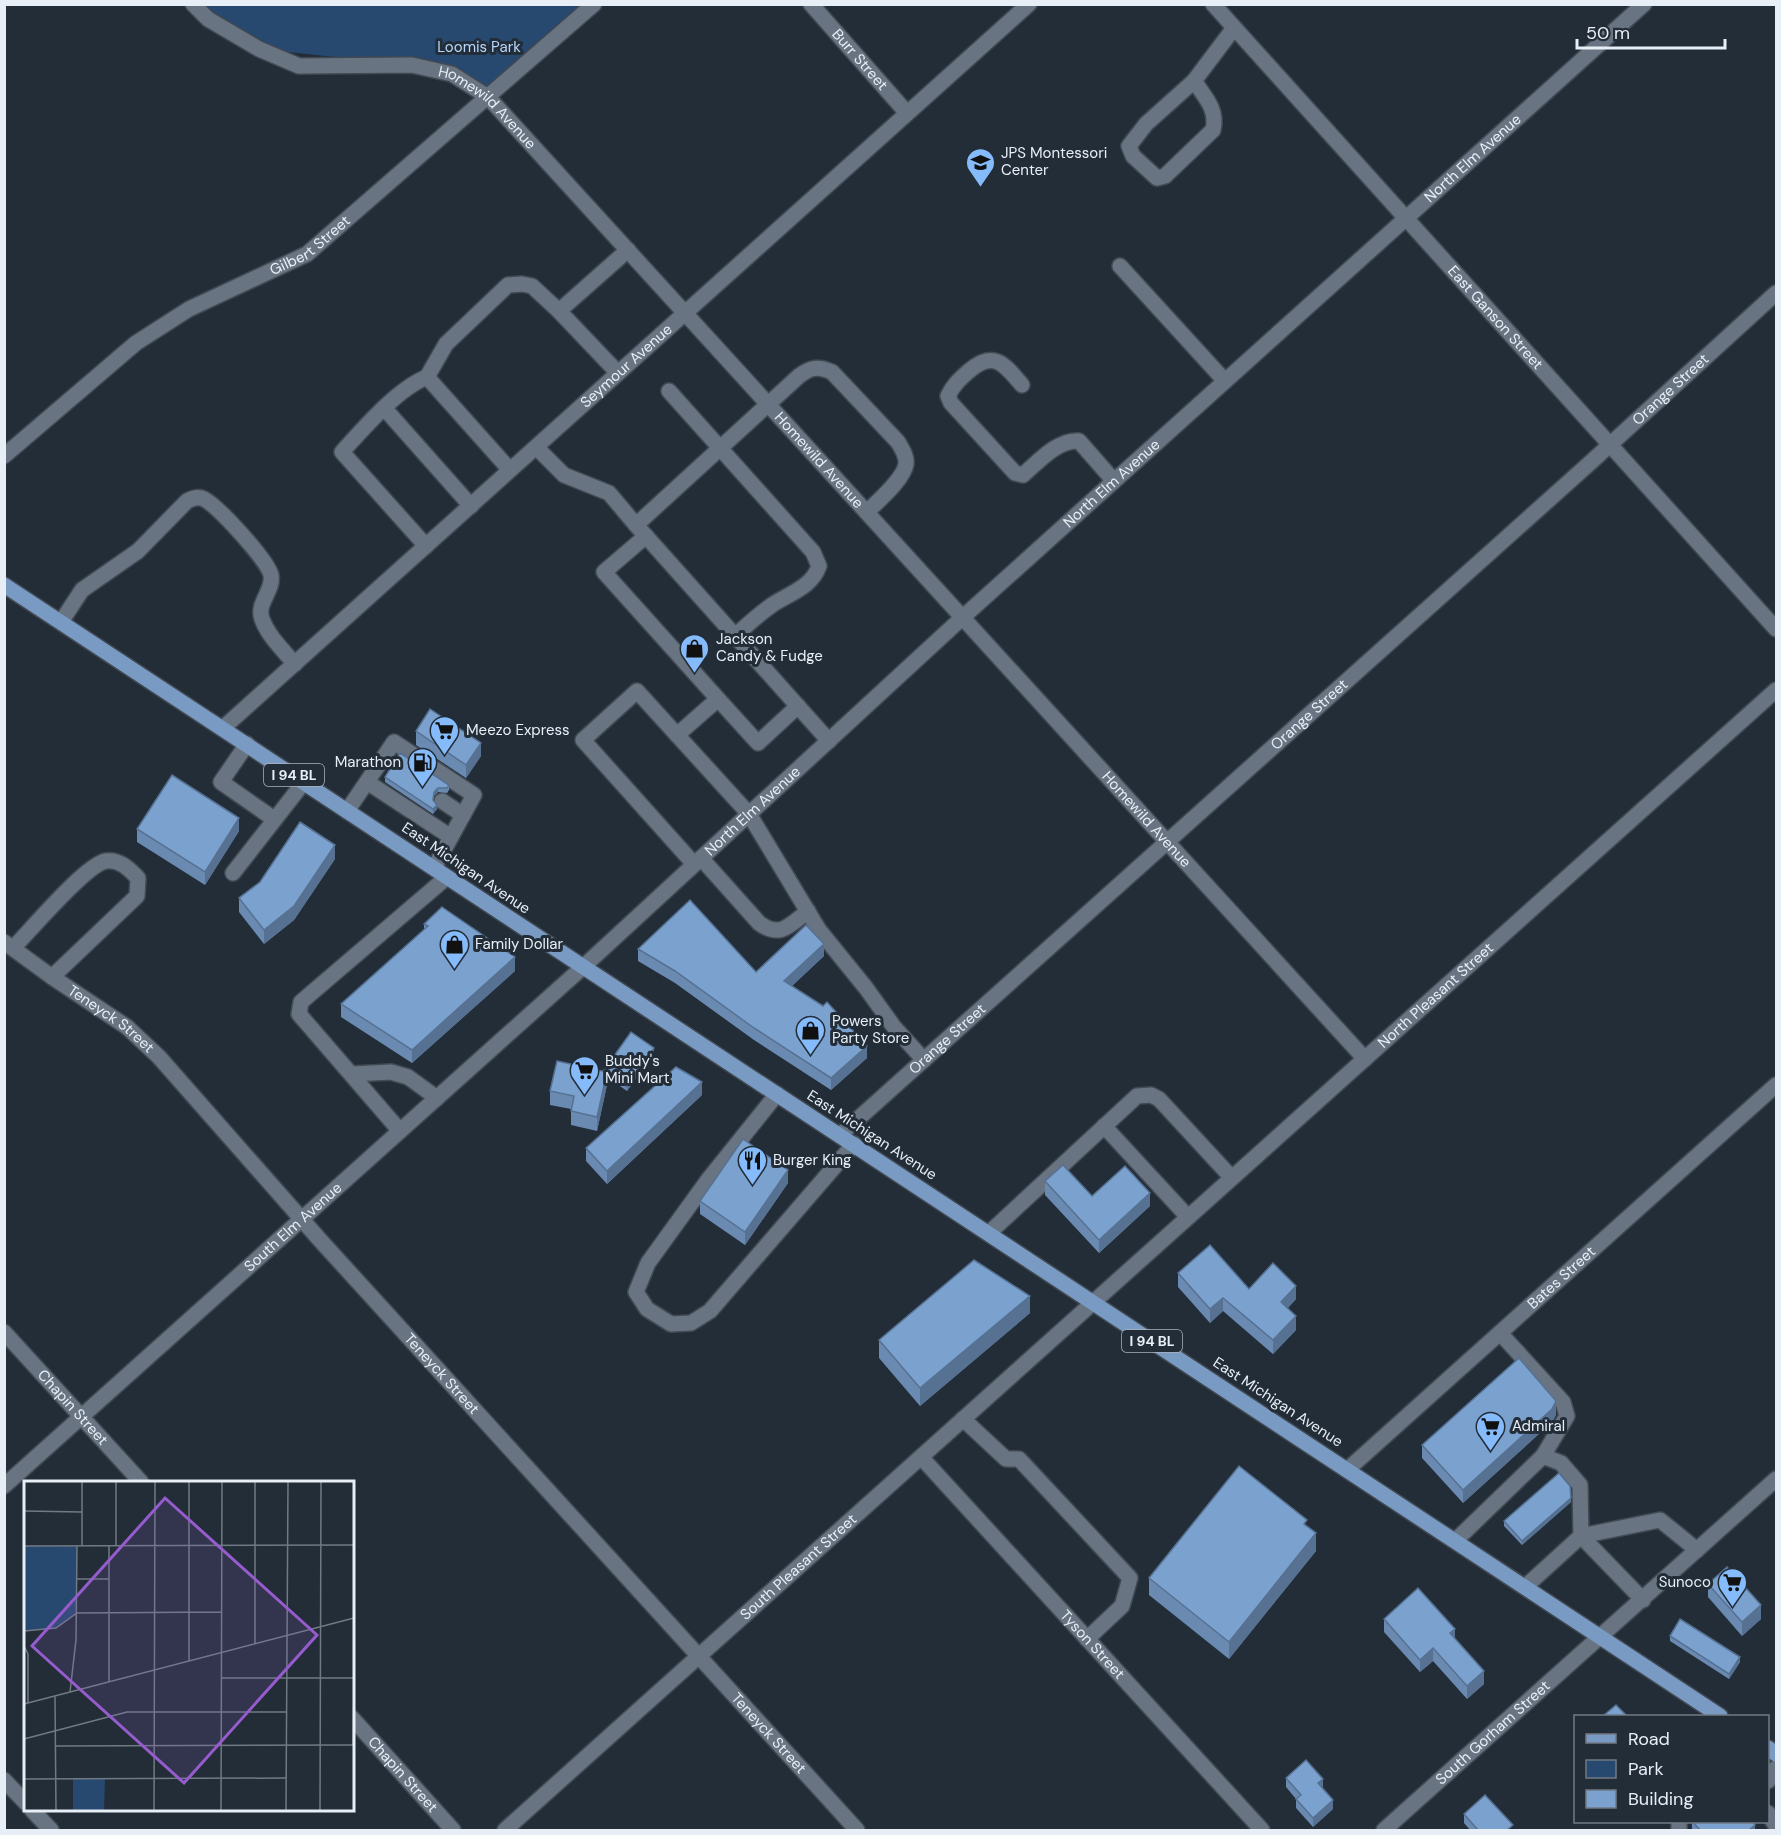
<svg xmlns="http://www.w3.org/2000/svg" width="1781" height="1835" font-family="'DM Sans',sans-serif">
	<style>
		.green { fill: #27486f }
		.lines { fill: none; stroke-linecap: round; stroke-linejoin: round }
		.minor-casing { stroke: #414953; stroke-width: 18 }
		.major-casing { stroke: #414953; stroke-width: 18 }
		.minor { stroke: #697482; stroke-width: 15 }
		.major { stroke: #789ac3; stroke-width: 15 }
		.wall { fill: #6a8ab2 }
		.shaded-wall { fill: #567191 }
		.building { fill: #7ba1cf; stroke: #567191; stroke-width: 1.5 }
		.labels { text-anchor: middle; stroke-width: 6; stroke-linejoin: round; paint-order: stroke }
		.shield { fill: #232d38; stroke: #acb4bd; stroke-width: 1.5 }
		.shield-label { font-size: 14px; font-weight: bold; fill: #e7eef6 }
		.park-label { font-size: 15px; fill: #b6d6fe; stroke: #232d38 }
		.street-label { font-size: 15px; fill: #e7eef6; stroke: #232d38 }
		.poi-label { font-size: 15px; fill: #e7eef6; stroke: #232d38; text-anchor: start }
		.inset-road { fill: none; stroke: #717a84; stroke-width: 1.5 }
		.view { fill: #965ccd; fill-opacity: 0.15; stroke: #965ccd; stroke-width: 3 }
		.inset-edge { fill: none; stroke: #e7eef6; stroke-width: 3 }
	</style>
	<rect width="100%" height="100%" fill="#232d38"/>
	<!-- green -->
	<polygon class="green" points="203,5 592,5 488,97 412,65 259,49"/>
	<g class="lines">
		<defs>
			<g id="minor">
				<path id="s1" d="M193,4L208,19L259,49L299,66L412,65L452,74L488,97L1365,1059"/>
				<path id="s2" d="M811,4L907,113"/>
				<path id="s3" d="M1213,4L1776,629"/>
				<path d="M1194,81C1205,97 1218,110 1213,130L1165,176L1157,178L1133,156L1129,146L1146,124L1194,81L1234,28"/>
				<polyline points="1120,266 1225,381"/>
				<polyline points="559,311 628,250"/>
				<polyline points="427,377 446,344 508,285 522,284 532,286 559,311 618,373"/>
				<path d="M1022,385C1005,365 994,349 969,371C960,379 953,385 948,396L951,403L1015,473L1023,475C1038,462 1058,439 1079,441L1114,481"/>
				<path d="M669,391L813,552L819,566C812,587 790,593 772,605C759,614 747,625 735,636"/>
				<polyline points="385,409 471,506"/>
				<polyline points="536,447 564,475 609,493 636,525"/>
				<path id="s4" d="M4,456L136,343L189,309L307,254L594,4"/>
				<polyline points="646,536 604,572 718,699"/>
				<path d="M426,546L342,452C364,428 397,389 427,377L510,470"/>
				<path d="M61,622L82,590L138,551L187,501C193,498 198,496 204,499C219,507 268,561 271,575C274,591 256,603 262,619C268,636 283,650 295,664"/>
				<path id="s5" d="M223,728L1029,4"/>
				<polyline points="677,735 718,699 758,743 798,706"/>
				<path d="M829,741L636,525L799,376C811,367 818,366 832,372L898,442C902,449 907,456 906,464C904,479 878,501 867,512"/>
				<polyline points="247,744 221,782 274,819"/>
				<polyline points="367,782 451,837"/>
				<polyline points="442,801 463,815"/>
				<polyline points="347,811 394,742 474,795 434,868"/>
				<path d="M701,858L759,923C780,939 790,925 808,911"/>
				<polyline points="694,864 583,740 637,691 749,814 819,930 866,988 894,1027 924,1060"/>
				<polyline points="233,873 304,782"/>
				<path id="s6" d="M4,942L52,977L127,1027L159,1057L320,1240L857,1830"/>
				<path d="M13,948C30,931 86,864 106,861C120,859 130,870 138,878L137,896L52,977"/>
				<polyline points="352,1074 391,1072 408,1077 437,1098"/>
				<polyline points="777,1094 708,1180 648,1263 636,1292 647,1309 671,1324 691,1323 710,1311 854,1144"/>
				<polyline points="1104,1126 1188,1217"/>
				<polyline points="400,1131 299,1014 301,1002 447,877"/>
				<path id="s7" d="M840,1135L1591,462L1776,293"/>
				<polyline points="989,1233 1137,1096 1151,1095 1159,1099 1232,1178"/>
				<path id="s8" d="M4,1332L141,1482"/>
				<polyline points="1500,1333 1563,1402 1567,1416 1543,1456"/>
				<polyline points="963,1419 1006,1459 1019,1459 1130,1578 1122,1606 1087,1639"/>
				<path id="s9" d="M921,1457L1262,1830"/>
				<path id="s10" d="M1347,1470L1776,1085"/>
				<path id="s11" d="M4,1486L583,967L963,617L1644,4"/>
				<polyline points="1455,1541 1543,1456 1561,1463 1580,1485 1581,1536 1643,1600"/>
				<polyline points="1525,1587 1581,1536 1660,1520 1697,1550"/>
				<path id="s12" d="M352,1718L453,1830"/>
				<polyline points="4,1780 26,1803"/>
				<polyline points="1768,1781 1776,1768"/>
				<polyline points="32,1810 51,1830"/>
				<polyline points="1768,1813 1776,1826"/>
				<path id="s13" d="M505,1830L1776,690"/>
				<path id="s14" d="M1384,1830L1776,1479"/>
				<polyline points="1679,1830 1679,1822"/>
			</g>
			<g id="major">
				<polyline points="4,585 1720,1716"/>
				<polyline points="1768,1748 1776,1754"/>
			</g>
		</defs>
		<!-- minor casing -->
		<use href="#minor" class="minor-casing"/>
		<!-- major casing -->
		<use href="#major" class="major-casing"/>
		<!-- minor -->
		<use href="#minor" class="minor"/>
		<!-- major -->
		<use href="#major" class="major"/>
	</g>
	<!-- wall -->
	<g class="wall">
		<polygon points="416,731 481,756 466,778 416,745"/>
		<polygon points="385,777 449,785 449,790 447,793 438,792 434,796 433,801 437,809 433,814 385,782"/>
		<polygon points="137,829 239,831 205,885 137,842"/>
		<polygon points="335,859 294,920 264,944 239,912 239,898"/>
		<polygon points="424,924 515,971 412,1063 341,1017 341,1004 424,931"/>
		<polygon points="638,949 756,972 824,956 792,986 867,1058 831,1090 754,1040 675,983 638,961"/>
		<polygon points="654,1053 627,1091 607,1077 607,1085 597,1131 571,1125 571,1109 550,1105 550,1091 604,1071 604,1070"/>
		<polygon points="702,1095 607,1184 586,1161 586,1148"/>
		<polygon points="1045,1181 1092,1196 1150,1206 1099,1253 1045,1195"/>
		<polygon points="788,1183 745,1245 700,1214 700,1201"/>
		<polygon points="1178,1273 1296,1299 1288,1308 1296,1330 1273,1354 1223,1311 1210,1323 1178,1287"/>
		<polygon points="1030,1313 920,1406 879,1358 879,1340"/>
		<polygon points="1556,1415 1552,1422 1463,1503 1422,1458 1422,1445"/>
		<polygon points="1571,1502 1522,1545 1504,1526 1504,1521"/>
		<polygon points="1307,1527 1316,1551 1229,1659 1149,1595 1149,1578"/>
		<polygon points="1708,1584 1761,1619 1742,1636 1708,1597"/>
		<polygon points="1384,1619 1455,1639 1484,1684 1467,1699 1433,1661 1420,1672 1384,1632"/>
		<polygon points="1670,1636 1740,1662 1729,1679 1670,1641"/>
		<polygon points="1286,1778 1323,1788 1333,1809 1313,1827 1296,1808 1296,1799 1286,1787"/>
		<polygon points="1464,1814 1513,1830 1470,1830 1464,1823"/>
		<polygon points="1692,1821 1755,1830 1692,1830"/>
	</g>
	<!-- shaded-wall -->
	<g class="shaded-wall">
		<polygon points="481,743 481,756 466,778 466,765"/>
		<polygon points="438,788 438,792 434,796 434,792"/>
		<polygon points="437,805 437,809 433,814 433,809"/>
		<polygon points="239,818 239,831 205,885 205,872"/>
		<polygon points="335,845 335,859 294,920 264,944 264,930"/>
		<polygon points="824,944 824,956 784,993 784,981"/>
		<polygon points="515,957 515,971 412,1063 412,1050"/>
		<polygon points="867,1046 867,1058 831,1090 831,1078"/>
		<polygon points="654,1048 654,1053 627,1091 627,1087"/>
		<polygon points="607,1072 607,1085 597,1131 597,1117"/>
		<polygon points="702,1082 702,1095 607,1184 607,1171"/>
		<polygon points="788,1170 788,1183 745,1245 745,1232"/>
		<polygon points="1150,1193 1150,1206 1099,1253 1099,1240"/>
		<polygon points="1296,1286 1296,1299 1281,1315 1281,1302"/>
		<polygon points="1030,1296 1030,1313 920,1406 920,1388"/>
		<polygon points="1223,1298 1223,1311 1210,1323 1210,1309"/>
		<polygon points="1296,1316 1296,1330 1273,1354 1273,1340"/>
		<polygon points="1556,1401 1556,1415 1552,1422 1463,1503 1463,1490"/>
		<polygon points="1571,1498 1571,1502 1522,1545 1522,1541"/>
		<polygon points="1316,1533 1316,1551 1229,1659 1229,1642"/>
		<polygon points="1761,1605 1761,1619 1742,1636 1742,1622"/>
		<polygon points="1455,1629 1455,1641 1450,1633"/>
		<polygon points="1433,1648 1433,1661 1420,1672 1420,1660"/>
		<polygon points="1740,1657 1740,1662 1729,1679 1729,1674"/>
		<polygon points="1484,1671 1484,1684 1467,1699 1467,1686"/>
		<polygon points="1323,1779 1323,1788 1318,1792 1318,1783"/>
		<polygon points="1333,1800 1333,1809 1313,1827 1313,1818"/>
		<polygon points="1755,1825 1755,1830 1749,1830"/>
	</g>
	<!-- building -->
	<g class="building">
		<polygon points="430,709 481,743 466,765 416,731"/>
		<polygon points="400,753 449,785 447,788 438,788 434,792 433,800 437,805 433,809 385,777"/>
		<polygon points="172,775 239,818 205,872 137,829"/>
		<polygon points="300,822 335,845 294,906 264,930 239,898 260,882"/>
		<polygon points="690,900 756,972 806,925 824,944 784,981 823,1006 827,1002 867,1046 831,1078 754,1028 675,971 638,949"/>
		<polygon points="442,907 515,957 412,1050 341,1004 428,926 424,924"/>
		<polygon points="631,1032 654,1048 627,1087 604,1070"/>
		<polygon points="557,1061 607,1072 597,1117 571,1111 574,1096 550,1091"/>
		<polygon points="676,1067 702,1082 607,1171 586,1148"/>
		<polygon points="743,1139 788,1170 745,1232 700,1201"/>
		<polygon points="1063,1165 1092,1196 1125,1166 1150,1193 1099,1240 1045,1181"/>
		<polygon points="1210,1245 1249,1289 1273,1263 1296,1286 1281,1302 1296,1316 1273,1340 1223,1298 1210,1309 1178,1273"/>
		<polygon points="974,1260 1030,1296 920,1388 879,1340"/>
		<polygon points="1519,1358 1556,1401 1552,1409 1463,1490 1422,1445"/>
		<polygon points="1239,1466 1307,1520 1304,1524 1316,1533 1229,1642 1149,1578"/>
		<polygon points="1559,1473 1570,1486 1571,1498 1522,1541 1504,1521"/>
		<polygon points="1727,1567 1761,1605 1742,1622 1708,1584"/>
		<polygon points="1418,1588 1455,1629 1450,1633 1484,1671 1467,1686 1433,1648 1420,1660 1384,1619"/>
		<polygon points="1680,1619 1740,1657 1729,1674 1670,1636"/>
		<polygon points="1616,1705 1627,1716 1603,1716"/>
		<polygon points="1306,1760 1323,1779 1318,1783 1333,1800 1313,1818 1296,1799 1301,1795 1286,1778"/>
		<polygon points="1485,1795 1513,1825 1507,1830 1478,1830 1464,1814"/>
		<polygon points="1692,1821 1752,1821 1755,1825 1749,1830 1700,1830"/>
	</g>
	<!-- icons -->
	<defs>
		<symbol id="school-pin" viewBox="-11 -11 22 30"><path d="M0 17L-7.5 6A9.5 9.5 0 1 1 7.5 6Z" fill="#86bbfb" stroke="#232d38"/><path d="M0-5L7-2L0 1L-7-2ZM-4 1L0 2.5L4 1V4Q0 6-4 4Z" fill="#111"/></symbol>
		<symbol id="shop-pin" viewBox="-11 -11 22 30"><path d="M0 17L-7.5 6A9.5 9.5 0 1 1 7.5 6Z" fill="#86bbfb" stroke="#232d38"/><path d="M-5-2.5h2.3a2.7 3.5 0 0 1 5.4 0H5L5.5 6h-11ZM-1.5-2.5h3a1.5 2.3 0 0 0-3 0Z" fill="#111"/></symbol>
		<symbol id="supermarket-pin" viewBox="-11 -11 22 30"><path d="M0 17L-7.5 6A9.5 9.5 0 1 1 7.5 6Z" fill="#86bbfb" stroke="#232d38"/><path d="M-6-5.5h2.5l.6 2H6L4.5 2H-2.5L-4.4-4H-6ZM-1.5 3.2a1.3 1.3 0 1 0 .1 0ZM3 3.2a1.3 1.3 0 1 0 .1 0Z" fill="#111"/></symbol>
		<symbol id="fuel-pin" viewBox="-11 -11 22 30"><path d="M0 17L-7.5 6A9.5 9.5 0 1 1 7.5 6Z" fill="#86bbfb" stroke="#232d38"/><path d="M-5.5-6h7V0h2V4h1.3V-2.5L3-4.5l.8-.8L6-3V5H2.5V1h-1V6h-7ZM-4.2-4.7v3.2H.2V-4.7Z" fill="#111"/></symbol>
		<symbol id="restaurant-pin" viewBox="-11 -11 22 30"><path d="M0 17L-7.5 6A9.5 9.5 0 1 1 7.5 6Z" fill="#86bbfb" stroke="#232d38"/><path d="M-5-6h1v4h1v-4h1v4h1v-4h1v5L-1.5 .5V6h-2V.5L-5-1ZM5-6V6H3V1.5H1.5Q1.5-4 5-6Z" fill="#111"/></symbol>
	</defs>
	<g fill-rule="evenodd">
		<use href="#school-pin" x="964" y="146" width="33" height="45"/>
		<use href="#shop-pin" x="678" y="632" width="33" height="45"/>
		<use href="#supermarket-pin" x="428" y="714" width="33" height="45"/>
		<use href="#fuel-pin" x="406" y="746" width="33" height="45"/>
		<use href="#shop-pin" x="438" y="928" width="33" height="45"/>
		<use href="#shop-pin" x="794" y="1014" width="33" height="45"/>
		<use href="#supermarket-pin" x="568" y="1054" width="33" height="45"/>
		<use href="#restaurant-pin" x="736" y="1144" width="33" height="45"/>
		<use href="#supermarket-pin" x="1474" y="1410" width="33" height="45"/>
		<use href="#supermarket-pin" x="1716" y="1566" width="33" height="45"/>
	</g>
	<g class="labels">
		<!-- shield labels -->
		<g class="shield">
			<rect x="264" y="764" width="60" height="22" rx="4.5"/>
			<rect x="1122" y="1330" width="60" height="22" rx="4.5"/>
		</g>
		<g class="shield-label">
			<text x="294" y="780">I 94 BL</text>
			<text x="1152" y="1346">I 94 BL</text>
		</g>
		<!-- park labels -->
		<g class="park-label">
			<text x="479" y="52">Loomis Park</text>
		</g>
		<!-- street labels -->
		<g class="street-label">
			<text dy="5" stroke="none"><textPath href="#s2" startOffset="74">Burr Street</textPath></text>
			<text dy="5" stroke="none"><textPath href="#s1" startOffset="326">Homewild Avenue</textPath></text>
			<text dy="5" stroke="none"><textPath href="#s11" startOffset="1980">North Elm Avenue</textPath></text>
			<text dy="5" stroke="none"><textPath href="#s4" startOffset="374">Gilbert Street</textPath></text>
			<text dy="5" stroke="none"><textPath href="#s3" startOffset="422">East Ganson Street</textPath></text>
			<text dy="5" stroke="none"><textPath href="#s5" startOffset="542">Seymour Avenue</textPath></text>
			<text dy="5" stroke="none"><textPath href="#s7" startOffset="1116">Orange Street</textPath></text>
			<text dy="5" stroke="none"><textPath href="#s1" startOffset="812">Homewild Avenue</textPath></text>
			<text dy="5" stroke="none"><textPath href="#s11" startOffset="1494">North Elm Avenue</textPath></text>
			<text dy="5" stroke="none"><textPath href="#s7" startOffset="630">Orange Street</textPath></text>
			<text dy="5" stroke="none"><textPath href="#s11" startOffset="1008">North Elm Avenue</textPath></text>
			<text dy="5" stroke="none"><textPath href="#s1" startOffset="1298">Homewild Avenue</textPath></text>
			<text transform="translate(466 868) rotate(34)" y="5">East Michigan Avenue</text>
			<text dy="5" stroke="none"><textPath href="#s13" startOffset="1250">North Pleasant Street</textPath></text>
			<text dy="5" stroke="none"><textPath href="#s6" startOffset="132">Teneyck Street</textPath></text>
			<text dy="5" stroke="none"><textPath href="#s7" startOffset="144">Orange Street</textPath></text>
			<text transform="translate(872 1135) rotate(33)" y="5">East Michigan Avenue</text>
			<text dy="5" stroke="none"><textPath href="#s11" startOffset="388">South Elm Avenue</textPath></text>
			<text dy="5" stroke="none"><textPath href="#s10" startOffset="288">Bates Street</textPath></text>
			<text dy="5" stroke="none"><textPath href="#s6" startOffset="618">Teneyck Street</textPath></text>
			<text transform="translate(1278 1402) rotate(33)" y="5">East Michigan Avenue</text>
			<text dy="5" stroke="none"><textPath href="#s8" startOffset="102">Chapin Street</textPath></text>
			<text dy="5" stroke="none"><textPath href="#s13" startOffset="394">South Pleasant Street</textPath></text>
			<text dy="5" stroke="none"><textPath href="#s9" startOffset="254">Tyson Street</textPath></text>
			<text dy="5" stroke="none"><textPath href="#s6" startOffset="1104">Teneyck Street</textPath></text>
			<text dy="5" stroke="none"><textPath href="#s14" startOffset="146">South Gorham Street</textPath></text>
			<text dy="5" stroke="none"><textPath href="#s12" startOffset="76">Chapin Street</textPath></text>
		</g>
		<!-- poi labels -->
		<g class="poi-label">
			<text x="1001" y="158">JPS Montessori<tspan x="1001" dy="17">Center</tspan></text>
			<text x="716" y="644">Jackson<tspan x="716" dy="17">Candy &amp; Fudge</tspan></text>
			<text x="466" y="735">Meezo Express</text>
			<text x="401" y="767" text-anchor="end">Marathon</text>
			<text x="475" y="949">Family Dollar</text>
			<text x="832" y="1026">Powers<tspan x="832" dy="17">Party Store</tspan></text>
			<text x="605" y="1066">Buddy's<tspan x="605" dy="17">Mini Mart</tspan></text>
			<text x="773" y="1165">Burger King</text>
			<text x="1512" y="1431">Admiral</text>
			<text x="1711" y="1587" text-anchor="end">Sunoco</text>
		</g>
	</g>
	<!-- overview -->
	<g transform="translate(24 1481)">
		<rect width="330" height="330" fill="#232d38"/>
		<path d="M0,65H53V132L32,147L0,150ZM49,298H81L80,330H49Z" fill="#27486f"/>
		<path class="inset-road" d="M58,0V65M92,0V65M165,0V180M0,30L58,31M0,65L330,64M330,71V189M53,98H85M0,150L32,147L53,132L198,131M231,163V0M0,165L4,173V222M198,197H330M85,201V65M46,211L52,159L53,65M31,215L32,330M0,223L330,137M0,258L103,231H263M329,264L330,202M32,265L330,264M0,298L263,297M130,330L131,0M197,330L198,0M262,330L264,0M296,330L297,0"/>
		<path class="view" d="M141,17L293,154L160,302L8,165Z"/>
		<rect width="330" height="330" class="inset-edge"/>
	</g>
	<!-- border -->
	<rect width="1781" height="1835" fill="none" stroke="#e7eef6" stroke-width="12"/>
	<!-- legend -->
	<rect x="1574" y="1715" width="195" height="108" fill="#232d38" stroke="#717a84" stroke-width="1.5"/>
	<rect x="1586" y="1734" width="30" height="9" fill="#789ac3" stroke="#717a84" stroke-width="1.5"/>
	<text x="1628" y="1745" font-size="18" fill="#e7eef6">Road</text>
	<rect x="1586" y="1760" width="30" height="18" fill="#27486f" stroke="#717a84" stroke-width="1.5"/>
	<text x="1628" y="1775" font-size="18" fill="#e7eef6">Park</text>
	<rect x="1586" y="1790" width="30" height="18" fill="#7ba1cf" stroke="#717a84" stroke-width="1.5"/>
	<text x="1628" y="1805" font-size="18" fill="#e7eef6">Building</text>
	<!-- scale -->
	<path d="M1577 39v9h148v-9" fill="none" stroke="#e7eef6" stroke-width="3"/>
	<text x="1586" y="39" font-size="18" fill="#e7eef6" stroke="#232d38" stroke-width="4.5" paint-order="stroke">50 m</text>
</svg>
